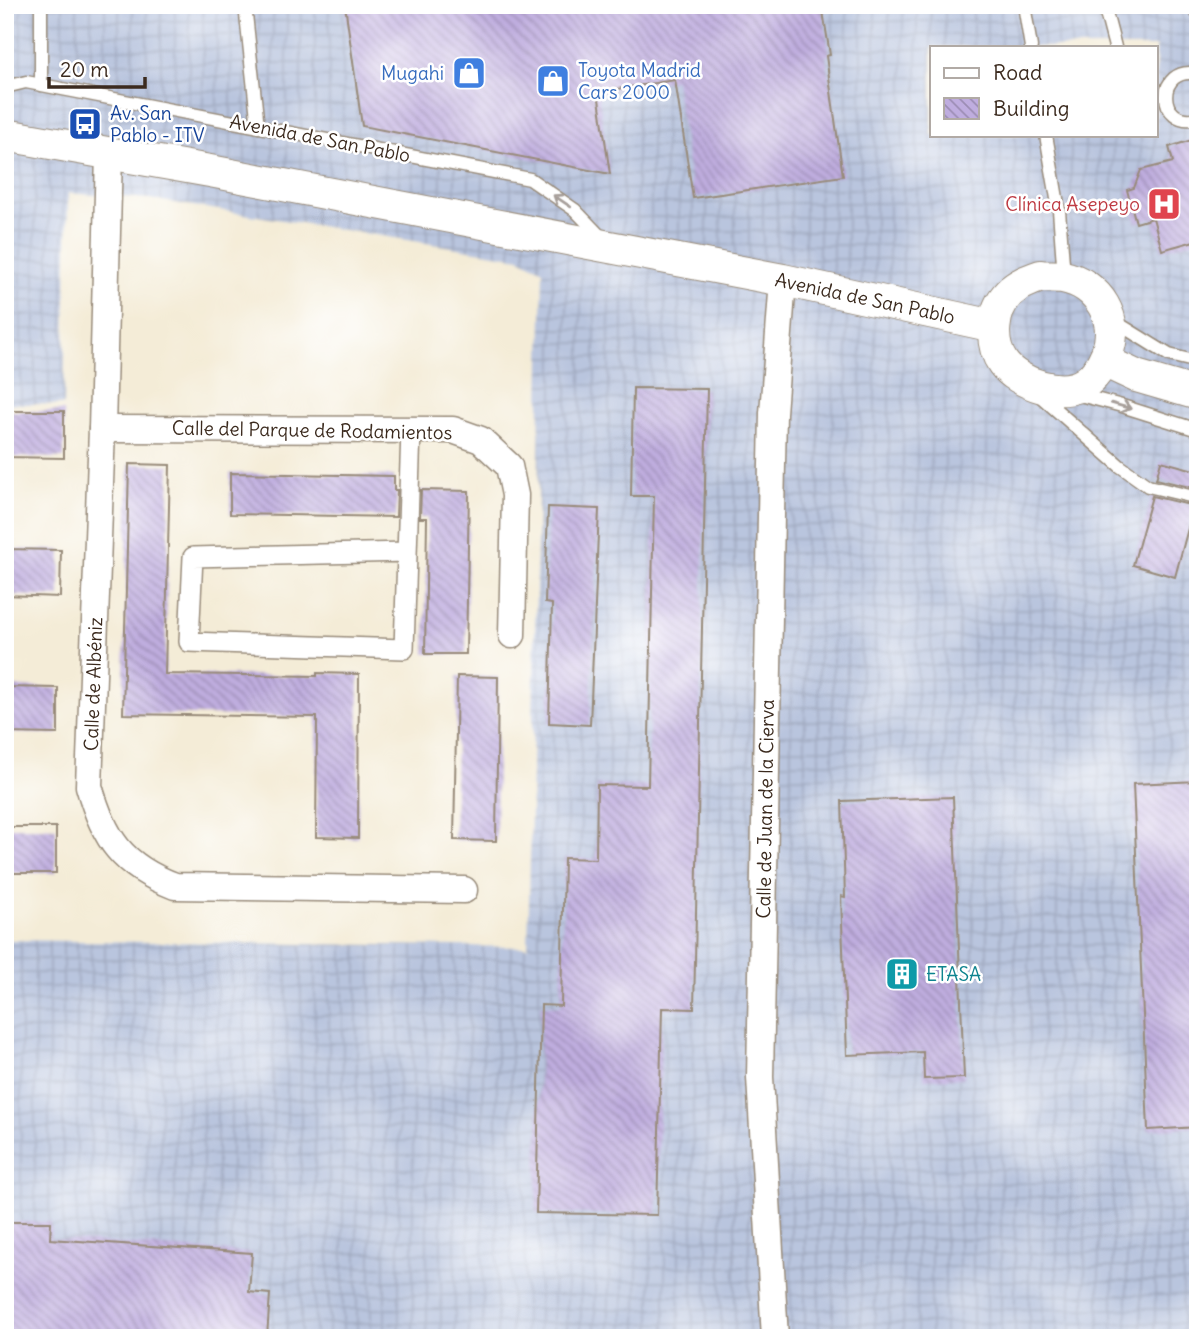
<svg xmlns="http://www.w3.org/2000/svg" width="1203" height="1343" font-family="Delius,sans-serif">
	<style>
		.industrial { fill: url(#industrial-grid); fill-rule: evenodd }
		.building { fill: url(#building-back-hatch) }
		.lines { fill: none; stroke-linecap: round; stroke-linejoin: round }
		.service-casing { stroke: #988b7a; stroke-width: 15 }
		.pedestrian-casing { stroke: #988b7a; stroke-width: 22 }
		.minor-casing { stroke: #988b7a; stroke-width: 29 }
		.tertiary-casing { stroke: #988b7a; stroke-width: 34 }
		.service { stroke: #fff; stroke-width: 12 }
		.pedestrian { stroke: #fff; stroke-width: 19 }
		.minor { stroke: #fff; stroke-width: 26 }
		.tertiary { stroke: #fff; stroke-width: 32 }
		.oneway { stroke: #a79f9a }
		.labels { text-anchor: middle; stroke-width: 5; stroke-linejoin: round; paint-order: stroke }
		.shop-label { font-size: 19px; fill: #366cbe; stroke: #fff; text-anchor: start }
		.transit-label { font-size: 19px; fill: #164399; stroke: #fff; text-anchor: start }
		.street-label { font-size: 19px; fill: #3b2a1e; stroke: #fff }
		.health-label { font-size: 19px; fill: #be3a42; stroke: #fff; text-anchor: end }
		.culture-label { font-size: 19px; fill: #0d838f; stroke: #fff; text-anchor: start }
	</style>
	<defs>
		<pattern id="industrial-grid" width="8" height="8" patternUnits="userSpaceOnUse" patternTransform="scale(1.75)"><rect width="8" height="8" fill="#b9c5de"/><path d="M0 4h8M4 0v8" fill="none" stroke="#a0a9be"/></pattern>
		<pattern id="building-back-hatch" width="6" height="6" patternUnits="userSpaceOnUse" patternTransform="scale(1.75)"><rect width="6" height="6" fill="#bfaddf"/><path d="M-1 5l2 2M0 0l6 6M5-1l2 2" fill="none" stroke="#9c8db4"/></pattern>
	</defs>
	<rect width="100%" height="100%" fill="#fff"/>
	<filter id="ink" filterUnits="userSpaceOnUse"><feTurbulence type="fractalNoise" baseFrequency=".0143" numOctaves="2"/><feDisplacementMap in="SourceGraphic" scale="14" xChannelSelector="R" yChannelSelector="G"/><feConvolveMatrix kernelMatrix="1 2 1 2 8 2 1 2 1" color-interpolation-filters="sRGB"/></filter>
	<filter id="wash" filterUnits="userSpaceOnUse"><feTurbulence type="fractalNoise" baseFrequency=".00686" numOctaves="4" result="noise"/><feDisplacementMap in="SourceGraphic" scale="28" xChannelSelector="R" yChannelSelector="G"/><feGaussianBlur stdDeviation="1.57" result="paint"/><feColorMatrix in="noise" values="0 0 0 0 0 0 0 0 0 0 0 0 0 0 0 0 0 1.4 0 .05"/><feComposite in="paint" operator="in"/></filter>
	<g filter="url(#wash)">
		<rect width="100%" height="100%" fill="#f4ecd7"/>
		<!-- industrial -->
		<path class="industrial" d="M5,5H1198V1338H5V940L528,947L543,270L520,258L150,199L68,193L64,405L5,403ZM932,47H1156V135H932Z"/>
		<g id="blocks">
			<!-- building -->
			<g class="building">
				<polygon points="345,5 822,5 830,55 826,56 843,176 693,198 675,80 598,92 610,174 362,126"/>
				<polygon points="1198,138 1198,240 1162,250 1153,218 1136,223 1127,190 1134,188 1141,170 1173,162 1169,147"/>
				<polygon points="633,388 707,389 694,1009 662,1008 657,1215 536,1213 541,1005 561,1006 564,858 596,859 597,785 648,786 654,496 631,496"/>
				<polygon points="5,411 64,411 64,458 5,457"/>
				<polygon points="1161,461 1198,471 1198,489 1156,479"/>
				<polygon points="129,464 170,465 165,674 317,676 317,673 359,674 358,838 316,837 317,717 123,714"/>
				<polygon points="230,473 394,476 394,490 397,490 396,517 230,514"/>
				<polygon points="421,490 469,491 466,654 425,654 427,518 420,518"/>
				<polygon points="1152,496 1194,506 1175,577 1133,565"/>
				<polygon points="548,507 599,509 590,725 549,723 552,604 545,603"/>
				<polygon points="5,549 61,550 60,597 5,595"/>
				<polygon points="457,676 498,677 496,841 454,840"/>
				<polygon points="5,687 58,688 58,734 5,733"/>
				<polygon points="1198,781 1198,1127 1148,1130 1133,784"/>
				<polygon points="953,797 964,1078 924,1079 923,1052 847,1055 841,896 845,897 842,801"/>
				<rect x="5" y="827" width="51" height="46"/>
				<polygon points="5,1222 51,1222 50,1239 252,1253 249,1292 270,1294 267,1337 5,1338"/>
			</g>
		</g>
	</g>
	<g filter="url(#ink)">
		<use href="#blocks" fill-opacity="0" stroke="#988b7a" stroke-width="2"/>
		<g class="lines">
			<defs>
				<g id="service">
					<polyline points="41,5 41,85"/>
					<polyline points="245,5 258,127"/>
					<polyline points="1024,5 1031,47"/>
					<polyline points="1104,5 1115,47"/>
					<polyline points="1188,5 1198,13"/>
					<path d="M1198,74C1155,64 1156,129 1198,118"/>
					<polyline points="5,87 26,82 530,179 575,210 602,238"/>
					<polyline points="1046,135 1059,210 1064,277"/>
					<polyline points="1114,321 1169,355 1198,362"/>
					<polyline points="1038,394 1120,466 1148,486 1198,498"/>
					<polyline points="1076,394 1122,406 1198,430"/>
				</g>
				<polyline id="pedestrian" points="407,552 193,557 189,642 404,649 411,430"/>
				<g id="minor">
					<path d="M109,153L102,429L89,786C104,839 122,866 175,886L464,890"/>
					<polyline points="102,429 453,430 481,440 509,466 515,495 512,635"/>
					<polyline points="775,1338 760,1077 773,413 783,280"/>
				</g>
				<g id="tertiary">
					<polyline points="5,135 210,171 783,280 994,326"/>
					<path d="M1041,276C1048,277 1056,276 1063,277C1099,284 1120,320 1107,353C1102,365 1096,376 1085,383C1062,398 1018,384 1003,363C989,343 992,310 1009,293C1018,284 1029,280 1041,276Z"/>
					<polyline points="1104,361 1136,376 1198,394"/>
				</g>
			</defs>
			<!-- service casing -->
			<use href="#service" class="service-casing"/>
			<!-- pedestrian casing -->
			<use href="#pedestrian" class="pedestrian-casing"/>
			<!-- minor casing -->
			<use href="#minor" class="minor-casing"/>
			<!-- tertiary casing -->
			<use href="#tertiary" class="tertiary-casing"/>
			<!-- service -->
			<use href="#service" class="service"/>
			<!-- pedestrian -->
			<use href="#pedestrian" class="pedestrian"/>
			<!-- minor -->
			<use href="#minor" class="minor"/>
			<!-- tertiary -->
			<use href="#tertiary" class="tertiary"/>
		</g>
		<!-- one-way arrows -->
		<defs><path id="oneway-shaft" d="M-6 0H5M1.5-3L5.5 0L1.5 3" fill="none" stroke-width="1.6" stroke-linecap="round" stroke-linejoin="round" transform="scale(1.75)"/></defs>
		<g class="oneway">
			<use href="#oneway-shaft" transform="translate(562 201) rotate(-146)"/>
			<use href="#oneway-shaft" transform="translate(1121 406) rotate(16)"/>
		</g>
	</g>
	<!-- icons -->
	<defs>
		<symbol id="shop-square" viewBox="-11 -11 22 22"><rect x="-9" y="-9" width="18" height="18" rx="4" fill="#3f7fe0" stroke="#fff"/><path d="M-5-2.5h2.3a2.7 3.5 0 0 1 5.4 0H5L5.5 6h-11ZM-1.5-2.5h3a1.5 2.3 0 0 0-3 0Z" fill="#fff"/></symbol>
		<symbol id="bus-square" viewBox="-11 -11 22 22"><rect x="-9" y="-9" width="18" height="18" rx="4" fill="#1a4fb4" stroke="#fff"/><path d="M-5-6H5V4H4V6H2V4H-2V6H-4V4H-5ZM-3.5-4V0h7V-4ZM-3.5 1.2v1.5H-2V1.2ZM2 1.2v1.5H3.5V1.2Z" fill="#fff"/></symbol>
		<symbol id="hospital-square" viewBox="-11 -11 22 22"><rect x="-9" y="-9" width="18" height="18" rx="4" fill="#e0444e" stroke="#fff"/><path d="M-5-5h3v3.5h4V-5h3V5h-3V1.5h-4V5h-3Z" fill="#fff"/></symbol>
		<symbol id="building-square" viewBox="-11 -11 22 22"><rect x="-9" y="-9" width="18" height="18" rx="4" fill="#0f9aa8" stroke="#fff"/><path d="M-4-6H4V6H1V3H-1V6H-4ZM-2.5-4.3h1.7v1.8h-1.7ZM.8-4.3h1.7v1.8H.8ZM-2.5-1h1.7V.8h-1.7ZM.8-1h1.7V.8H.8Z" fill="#fff"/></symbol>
	</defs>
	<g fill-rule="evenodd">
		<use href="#shop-square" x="450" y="54" width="38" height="38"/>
		<use href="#shop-square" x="534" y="62" width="38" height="38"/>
		<use href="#bus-square" x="66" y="105" width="38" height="38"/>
		<use href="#hospital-square" x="1145" y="185" width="38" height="38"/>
		<use href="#building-square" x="883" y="955" width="38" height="38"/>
	</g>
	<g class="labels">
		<!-- shop labels -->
		<g class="shop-label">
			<text x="578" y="77">Toyota Madrid<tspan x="578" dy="22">Cars 2000</tspan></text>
			<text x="444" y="80" text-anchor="end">Mugahi</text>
		</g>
		<!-- transit labels -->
		<g class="transit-label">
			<text x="110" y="120">Av. San<tspan x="110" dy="22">Pablo - ITV</tspan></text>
		</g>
		<!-- street labels -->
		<g class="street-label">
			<text transform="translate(320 138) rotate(11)" y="7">Avenida de San Pablo</text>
			<text transform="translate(865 298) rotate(12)" y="7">Avenida de San Pablo</text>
			<text transform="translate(312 430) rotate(1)" y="7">Calle del Parque de Rodamientos</text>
			<text transform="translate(93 684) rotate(-88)" y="7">Calle de Albéniz</text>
			<text transform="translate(765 809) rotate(-89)" y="7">Calle de Juan de la Cierva</text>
		</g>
		<!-- health labels -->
		<g class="health-label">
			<text x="1140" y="211">Clínica Asepeyo</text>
		</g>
		<!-- culture labels -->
		<g class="culture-label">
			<text x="926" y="981">ETASA</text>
		</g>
	</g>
	<!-- margin -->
	<rect width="1203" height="1343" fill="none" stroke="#fff" stroke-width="28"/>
	<!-- legend -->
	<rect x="930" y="46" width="228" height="91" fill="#ffffff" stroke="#b1aaa5" stroke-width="2"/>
	<rect x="944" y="68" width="35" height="10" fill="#ffffff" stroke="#b1aaa5" stroke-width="2"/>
	<text x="993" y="80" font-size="21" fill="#3b2a1e">Road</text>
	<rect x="944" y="98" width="35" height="21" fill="url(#building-back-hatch)" stroke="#b1aaa5" stroke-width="2"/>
	<text x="993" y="116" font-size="21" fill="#3b2a1e">Building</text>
	<!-- scale -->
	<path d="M49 77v10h96v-10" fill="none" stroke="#3b2a1e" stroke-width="3.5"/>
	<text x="60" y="77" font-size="21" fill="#3b2a1e" stroke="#ffffff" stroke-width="5" paint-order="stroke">20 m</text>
</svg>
